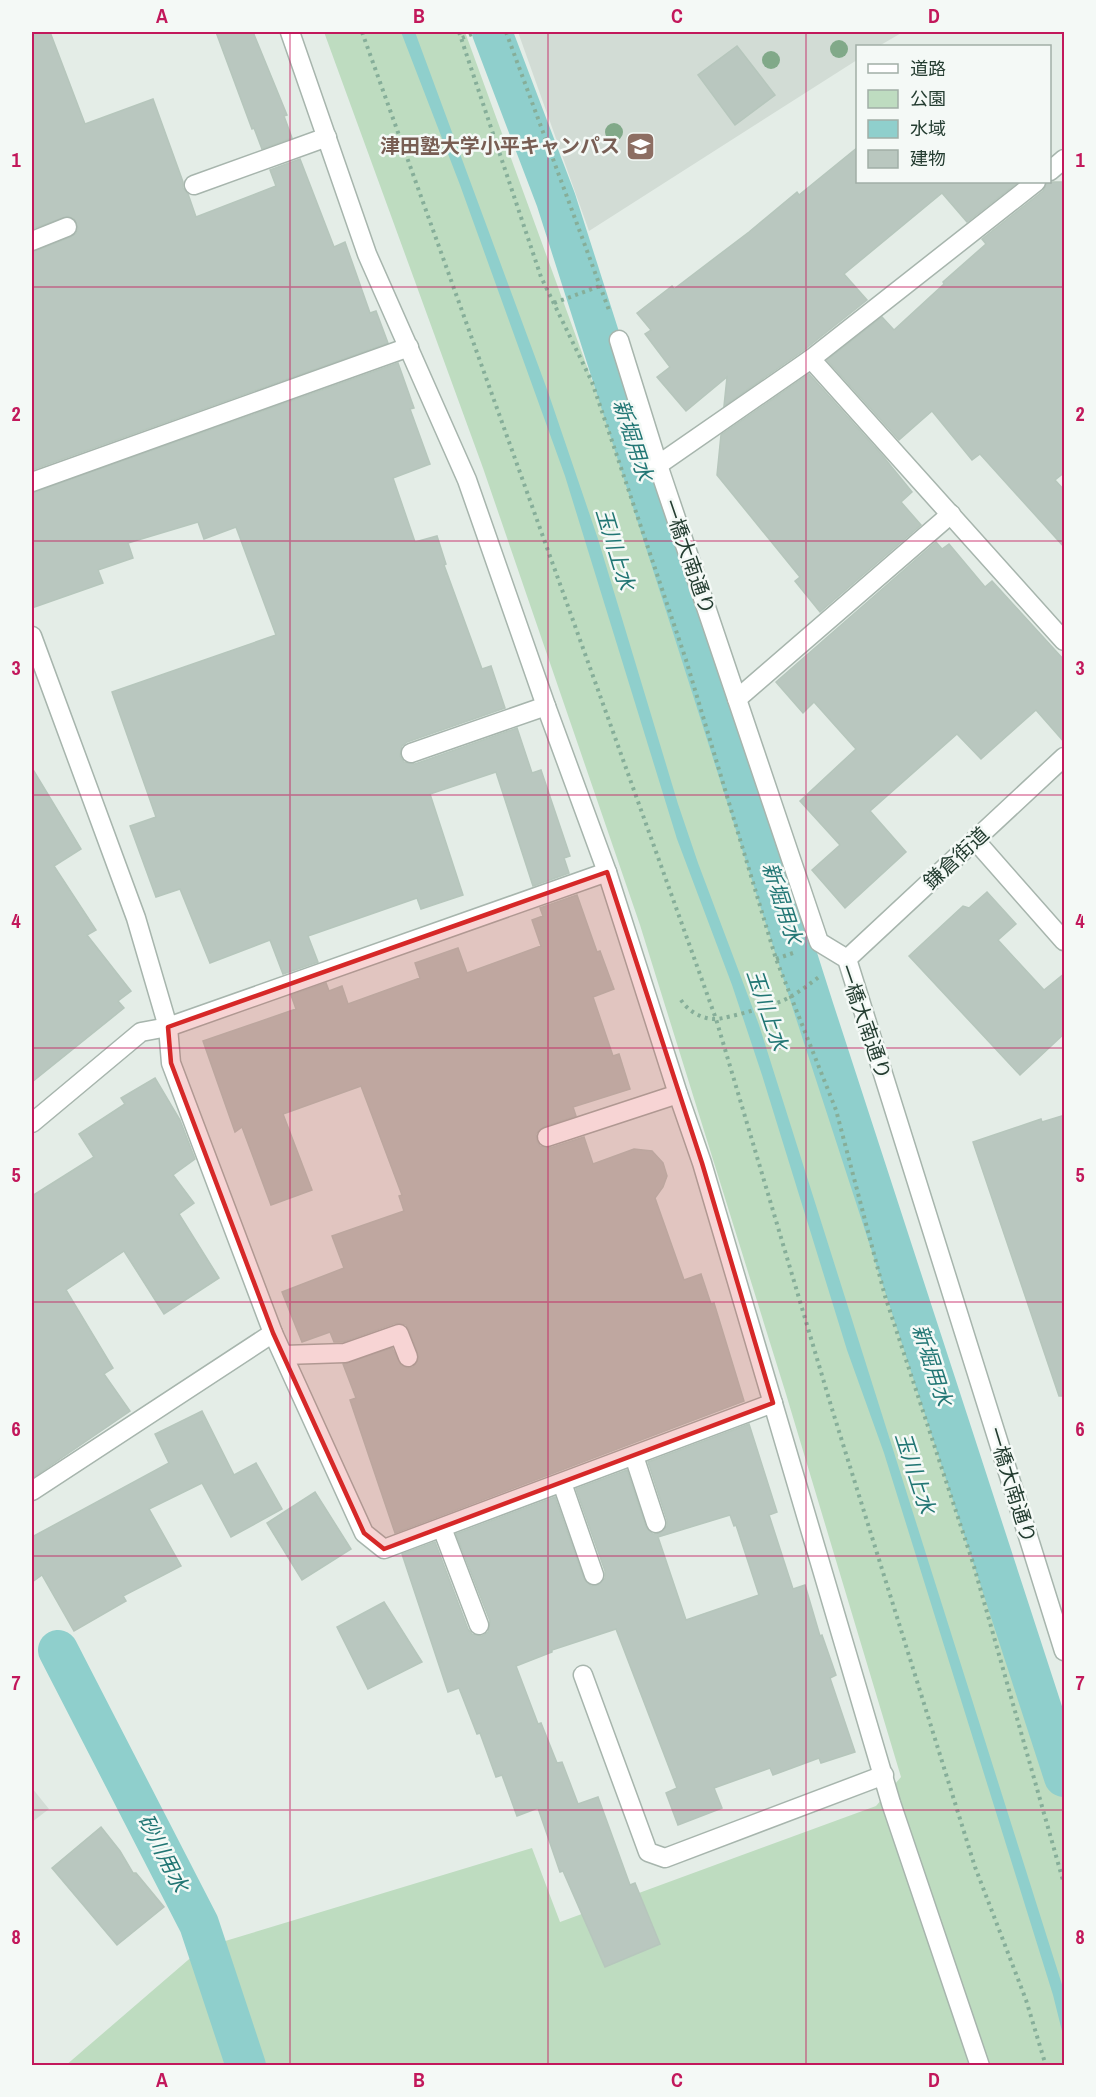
<svg xmlns="http://www.w3.org/2000/svg" width="1096" height="2097" font-family="'Archivo Narrow','Noto Sans JP',sans-serif">
	<style>
		.built { fill: #d2dcd5 }
		.green { fill: #bedcc0 }
		.water { fill: #8fcfcc }
		.lines { fill: none; stroke-linecap: round; stroke-linejoin: round }
		.canal { stroke: #8fcfcc; stroke-width: 40 }
		.building { fill: #b9c7bf; stroke: #b6c6bc; stroke-width: 1.5; fill-rule: evenodd }
		.minor-casing { stroke: #a7b5ad; stroke-width: 21 }
		.path { stroke: #86ae99; stroke-width: 4; stroke-dasharray: 3 4.5; stroke-linecap: butt }
		.minor { stroke: #fff; stroke-width: 18 }
		.tree { fill: #81a989 }
		.marked { fill: #d62828; fill-opacity: 0.2; stroke: #d62828; stroke-width: 4.5; stroke-linejoin: round }
		.grid { fill: none; stroke: #c2185b; stroke-width: 1.5; stroke-opacity: 0.55 }
		.labels { text-anchor: middle; stroke-width: 5; stroke-linejoin: round; paint-order: stroke }
		.education-label { font-size: 20px; font-weight: bold; fill: #785e54; stroke: #f4f9f6; text-anchor: end }
		.street-label { font-size: 20px; fill: #243d31; stroke: #f4f9f6 }
		.water-label { font-size: 21px; font-style: italic; fill: #217674; stroke: #f4f9f6 }
		.neatline { fill: none; stroke: #c2185b; stroke-width: 2 }
		.grid-label { font-size: 20px; text-anchor: middle; font-weight: bold; fill: #c2185b }
	</style>
	<rect width="100%" height="100%" fill="#e4ede7"/>
	<!-- built -->
	<g class="built">
		<polygon points="518,32 903,32 879,46 858,46 857,60 589,231"/>
		<polygon points="32,1788 49,1809 32,1822"/>
	</g>
	<!-- green -->
	<polygon class="green" points="324,32 465,32 854,1099 1064,1757 1064,2065 65,2066 202,1948 532,1848 560,1922 876,1806 901,1777 786,1394 640,925 483,468"/>
	<!-- water -->
	<polygon class="water" points="401,32 415,32 548,392 598,539 678,804 698,863 759,1025 1064,1991 1064,2039 1053,1995 884,1453 847,1350 762,1075 732,985 677,839 565,476 460,185"/>
	<g class="lines">
		<!-- canal -->
		<g class="canal">
			<polyline points="492,32 556,200 814,1009 1064,1777"/>
			<polyline points="58,1650 199,1924 246,2066"/>
		</g>
	</g>
	<!-- building -->
	<g class="building">
		<polygon points="32,32 50,32 85,124 153,99 183,182 183,188 188,194 196,217 276,186 270,170 300,159 334,247 345,242 370,313 376,311 388,343 32,470 32,252 71,237 76,233 78,228 74,219 68,216 32,229"/>
		<polygon points="216,32 253,32 287,115 284,116 292,138 262,149 254,128 252,129"/>
		<polygon points="737,46 775,95 735,125 698,75"/>
		<polygon points="858,147 858,182 1018,182 967,222 942,193 844,274 867,300 804,350 724,406 727,377 686,411 657,377 670,367 645,334 651,330 637,313 672,286 674,289 749,232 797,192 799,195"/>
		<polygon points="1047,182 1065,182 1065,472 1055,480 1065,491 1065,548 980,454 972,460 932,411 899,440 827,360 882,317 894,330 944,284 943,282 986,244 982,239 1043,191"/>
		<polygon points="398,363 414,408 410,409 430,464 393,478 415,542 437,536 446,564 444,565 482,669 491,666 505,708 407,742 402,746 400,756 404,762 415,764 517,728 532,773 541,770 570,856 564,858 569,873 533,886 496,772 430,794 463,895 421,909 417,898 308,936 318,962 283,974 270,940 210,963 180,889 156,897 130,826 156,817 112,692 276,635 236,527 204,539 198,522 128,543 133,558 98,570 103,583 32,608 32,493"/>
		<polygon points="809,374 882,455 912,492 901,502 921,525 820,612 795,581 800,577 717,475 721,435"/>
		<polygon points="936,542 942,549 949,544 985,587 992,581 1065,661 1065,743 1036,710 981,759 957,734 870,811 906,852 845,908 812,870 840,845 800,801 856,749 814,702 803,713 776,682"/>
		<polygon points="32,768 81,849 54,866 96,930 87,935 131,991 118,1001 124,1008 32,1082"/>
		<polygon points="987,892 1016,924 998,940 1044,990 1065,973 1065,1033 1020,1075 909,956 963,906 969,908"/>
		<polygon points="577,895 597,952 600,951 614,989 593,997 613,1056 619,1054 630,1089 573,1107 576,1116 543,1127 536,1134 537,1141 540,1146 550,1148 584,1137 593,1164 634,1149 652,1151 663,1163 667,1176 663,1187 655,1198 684,1280 701,1274 711,1304 714,1303 744,1401 395,1533 350,1400 356,1398 343,1364 392,1348 401,1365 407,1368 413,1367 419,1358 409,1330 406,1325 396,1323 343,1342 334,1342 330,1332 302,1342 282,1292 344,1268 332,1236 404,1211 399,1196 402,1195 361,1086 283,1114 312,1190 271,1205 242,1127 235,1132 203,1041 296,1009 291,995 326,983 329,991 342,986 348,1004 420,978 415,963 458,948 467,973 541,946 532,920 543,916 540,908"/>
		<polygon points="155,1078 180,1120 195,1159 173,1175 194,1203 179,1214 219,1278 164,1314 124,1251 66,1290 113,1368 104,1374 130,1411 32,1478 32,1196 94,1157 79,1134 125,1104 121,1098"/>
		<polygon points="1065,1115 1065,1396 1059,1396 973,1142 1041,1119 1042,1122"/>
		<polygon points="202,1411 234,1475 256,1463 282,1509 231,1537 202,1483 149,1509 181,1566 123,1596 126,1601 74,1631 42,1575 32,1582 32,1537 169,1463 155,1434"/>
		<path d="M749,1424L777,1512L769,1515L793,1589L805,1585L820,1636L822,1635L836,1675L830,1678L855,1752L821,1763L819,1758L773,1775L770,1768L714,1788L722,1808L678,1825L666,1793L677,1788L616,1629L552,1650V1652L516,1666L538,1724L541,1723L557,1763L562,1762L578,1804L598,1797L630,1885L635,1883L660,1944L605,1967L563,1871L560,1872L538,1808L517,1816L502,1775L496,1777L480,1733L477,1734L459,1688L448,1692L402,1554L435,1542L468,1629L472,1634L482,1636L488,1632L490,1621L456,1534L555,1497L584,1579L591,1586L598,1585L605,1578V1571L576,1489L627,1470L646,1527L653,1534L660,1533L667,1526V1520L648,1462ZM730,1515L734,1526L736,1525L759,1595L686,1620L658,1537Z"/>
		<polygon points="315,1492 351,1549 302,1580 267,1523"/>
		<polygon points="384,1602 422,1662 368,1689 337,1627"/>
		<polygon points="101,1827 120,1851 133,1873 136,1873 164,1907 117,1945 52,1868"/>
	</g>
	<g class="lines">
		<defs>
			<g id="minor">
				<polyline points="290,32 367,254 467,480 546,706 607,872 678,1094 702,1163 891,1803 980,2066"/>
				<polyline points="1050,171 1064,159"/>
				<polyline points="194,185 327,137"/>
				<polyline points="32,241 67,227"/>
				<polyline points="619,340 658,465 819,942 847,959 1064,1651"/>
				<polyline points="811,359 1064,641"/>
				<polyline points="658,465 811,359 1036,182"/>
				<polyline points="32,482 409,347"/>
				<polyline points="32,636 136,918 168,1027 171,1063 273,1333 364,1533 384,1549 773,1403"/>
				<polyline points="737,699 951,514"/>
				<polyline points="411,753 546,706"/>
				<polyline points="975,840 1064,941"/>
				<polyline points="847,959 1064,757"/>
				<polyline points="32,1123 141,1032 168,1027 607,872"/>
				<polyline points="547,1137 678,1094"/>
				<polyline points="284,1355 345,1353 399,1334 408,1357"/>
				<polyline points="634,1456 656,1523"/>
				<polyline points="562,1483 594,1575"/>
				<polyline points="32,1491 273,1333"/>
				<polyline points="442,1528 479,1625"/>
				<polyline points="583,1675 648,1852 665,1858 884,1775"/>
			</g>
		</defs>
		<!-- minor casing -->
		<use href="#minor" class="minor-casing"/>
		<!-- path -->
		<g class="path">
			<polyline points="362,32 716,1019 832,1409 975,1867 1026,2000 1046,2066"/>
			<polyline points="459,32 541,277 592,382 686,660 776,959 836,1110 885,1296 973,1563 1064,1884"/>
			<polyline points="506,32 610,313"/>
			<polyline points="462,38 477,32"/>
			<polyline points="554,303 600,286"/>
			<polyline points="776,959 793,953"/>
			<path d="M681,1000C688,1011 703,1020 717,1019C728,1018 774,1005 784,1000C797,994 808,985 819,977"/>
		</g>
		<!-- minor -->
		<use href="#minor" class="minor"/>
	</g>
	<!-- trees -->
	<g class="tree">
		<circle cx="839" cy="49" r="9"/>
		<circle cx="771" cy="60" r="9"/>
		<circle cx="614" cy="132" r="9"/>
	</g>
	<!-- marked area -->
	<path class="marked" d="M607,872L702,1163L773,1403L384,1549L364,1533L273,1333L171,1063L168,1027Z"/>
	<!-- grid -->
	<path class="grid" d="M290,32V2066M548,32V2066M806,32V2066M32,287H1064M32,541H1064M32,795H1064M32,1048H1064M32,1302H1064M32,1556H1064M32,1810H1064"/>
	<!-- icons -->
	<defs>
		<symbol id="university-square" viewBox="-11 -11 22 22"><rect x="-9" y="-9" width="18" height="18" rx="4" fill="#8d6e63" stroke="#f4f9f6"/><path d="M0-5L7-2L0 1L-7-2ZM-4 1L0 2.5L4 1V4Q0 6-4 4Z" fill="#fff"/></symbol>
	</defs>
	<g fill-rule="evenodd">
		<use href="#university-square" x="624" y="130" width="33" height="33"/>
	</g>
	<g class="labels">
		<!-- education labels -->
		<g class="education-label">
			<text x="620" y="153">津田塾大学小平キャンパス</text>
		</g>
		<!-- street labels -->
		<g class="street-label">
			<text transform="translate(689 557) rotate(71)" y="7">一橋大南通り</text>
			<text transform="translate(956 858) rotate(-43)" y="7">鎌倉街道</text>
			<text transform="translate(865 1022) rotate(71)" y="7">一橋大南通り</text>
			<text transform="translate(1012 1485) rotate(73)" y="7">一橋大南通り</text>
		</g>
		<!-- water labels -->
		<g class="water-label">
			<text transform="translate(633 440) rotate(72)" y="7">新堀用水</text>
			<text transform="translate(615 549) rotate(73)" y="7">玉川上水</text>
			<text transform="translate(782 903) rotate(72)" y="7">新堀用水</text>
			<text transform="translate(767 1010) rotate(71)" y="7">玉川上水</text>
			<text transform="translate(932 1365) rotate(72)" y="7">新堀用水</text>
			<text transform="translate(915 1473) rotate(72)" y="7">玉川上水</text>
			<text transform="translate(163 1853) rotate(63)" y="7">砂川用水</text>
		</g>
	</g>
	<!-- border -->
	<rect width="1096" height="2097" fill="none" stroke="#f4f9f6" stroke-width="66"/>
	<!-- legend -->
	<rect x="856" y="45" width="195" height="138" fill="#f4f9f6" stroke="#a1aea7" stroke-width="1.5"/>
	<rect x="868" y="64" width="30" height="9" fill="#ffffff" stroke="#a1aea7" stroke-width="1.5"/>
	<text x="910" y="75" font-size="18" fill="#243d31">道路</text>
	<rect x="868" y="90" width="30" height="18" fill="#bedcc0" stroke="#a1aea7" stroke-width="1.5"/>
	<text x="910" y="105" font-size="18" fill="#243d31">公園</text>
	<rect x="868" y="120" width="30" height="18" fill="#8fcfcc" stroke="#a1aea7" stroke-width="1.5"/>
	<text x="910" y="135" font-size="18" fill="#243d31">水域</text>
	<rect x="868" y="150" width="30" height="18" fill="#b9c7bf" stroke="#a1aea7" stroke-width="1.5"/>
	<text x="910" y="165" font-size="18" fill="#243d31">建物</text>
	<rect x="33" y="33" width="1030" height="2031" class="neatline"/>
	<g class="grid-label">
		<text x="162" y="23">A</text>
		<text x="419" y="23">B</text>
		<text x="677" y="23">C</text>
		<text x="934" y="23">D</text>
		<text x="16" y="167">1</text>
		<text x="1080" y="167">1</text>
		<text x="16" y="421">2</text>
		<text x="1080" y="421">2</text>
		<text x="16" y="675">3</text>
		<text x="1080" y="675">3</text>
		<text x="16" y="928">4</text>
		<text x="1080" y="928">4</text>
		<text x="16" y="1182">5</text>
		<text x="1080" y="1182">5</text>
		<text x="16" y="1436">6</text>
		<text x="1080" y="1436">6</text>
		<text x="16" y="1690">7</text>
		<text x="1080" y="1690">7</text>
		<text x="16" y="1944">8</text>
		<text x="1080" y="1944">8</text>
		<text x="162" y="2087">A</text>
		<text x="419" y="2087">B</text>
		<text x="677" y="2087">C</text>
		<text x="934" y="2087">D</text>
	</g>
</svg>
